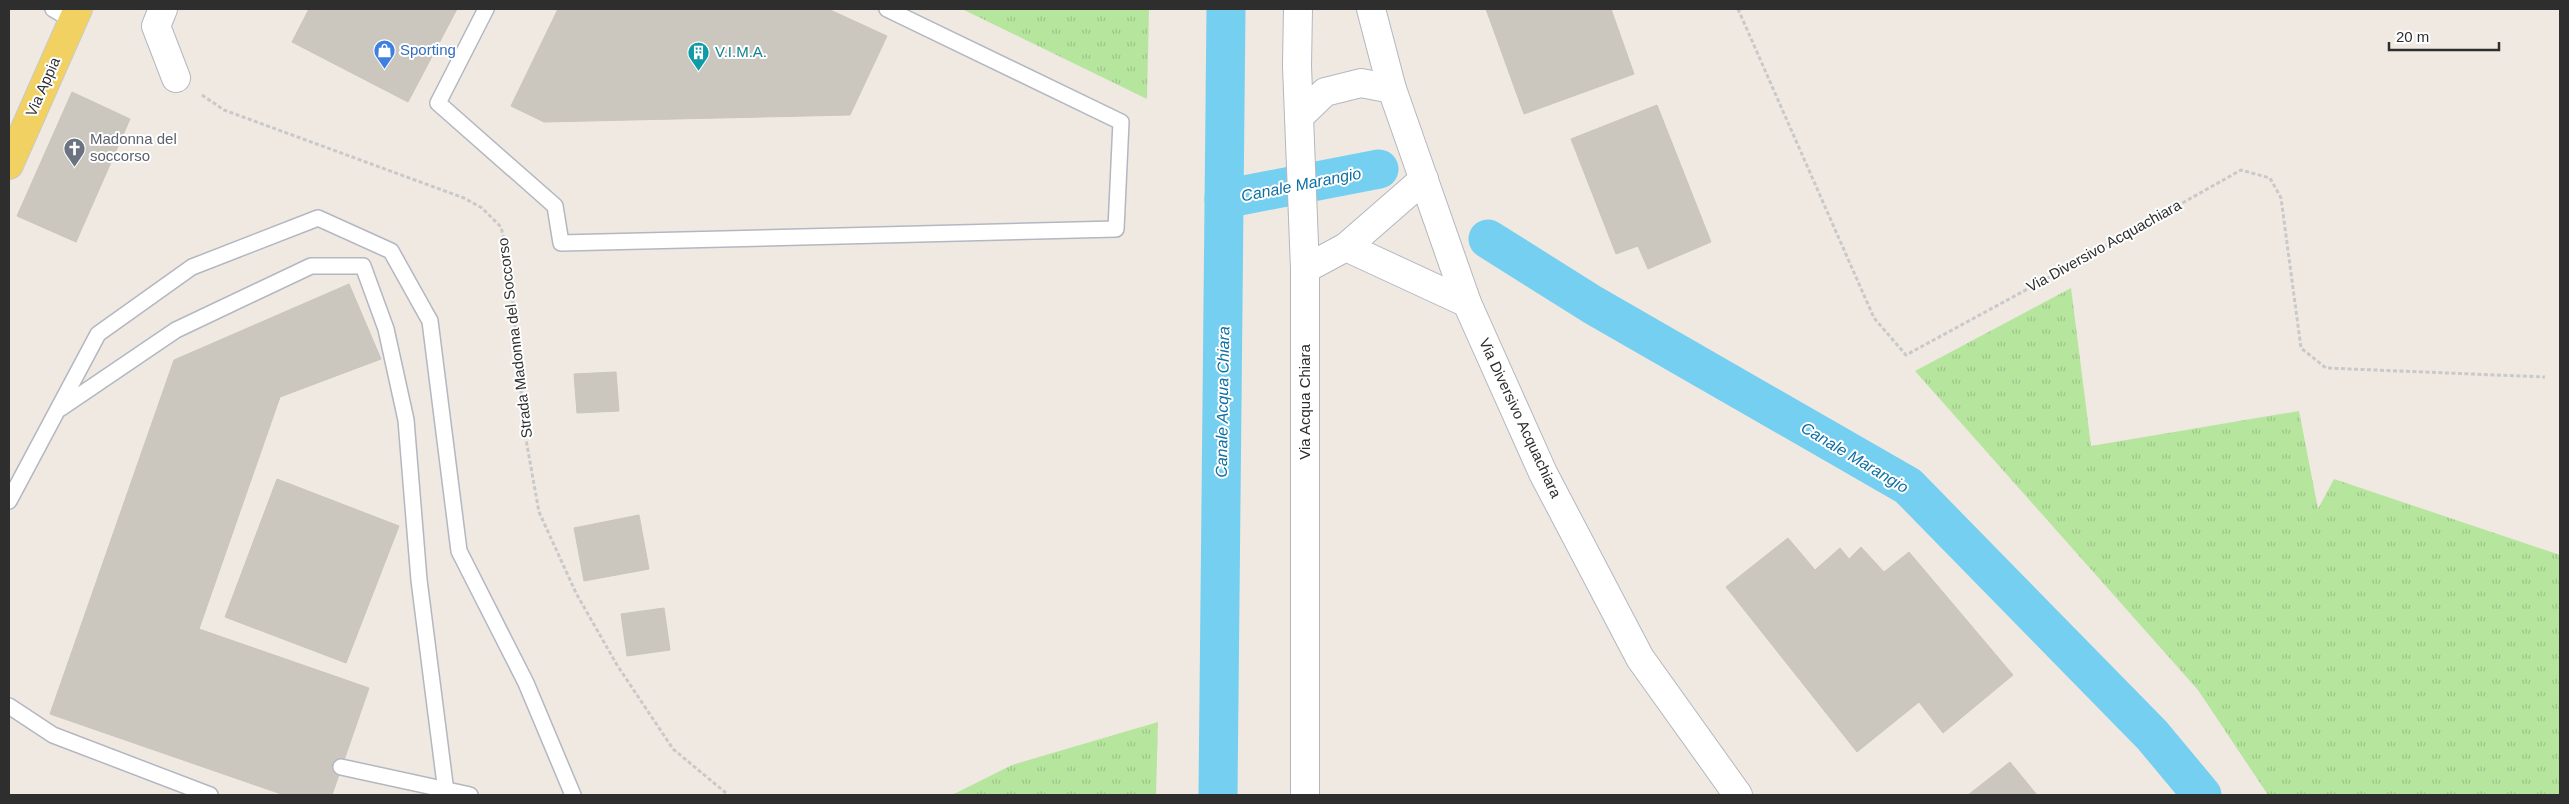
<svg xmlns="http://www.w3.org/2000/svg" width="2569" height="804" font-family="Helvetica,sans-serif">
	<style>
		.grass { fill: url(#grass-tufts) }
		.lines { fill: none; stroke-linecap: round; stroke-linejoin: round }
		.canal { stroke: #75cff0; stroke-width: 39 }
		.building { fill: #cbc7bf; stroke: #cbc5ba }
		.lane-casing { stroke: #b4b7c1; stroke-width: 18 }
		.street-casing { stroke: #b4b7c1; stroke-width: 30 }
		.secondary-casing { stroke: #b4b7c1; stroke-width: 30 }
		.primary-casing { stroke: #c9c9c9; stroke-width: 30 }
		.path { stroke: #c9c9c9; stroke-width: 3; stroke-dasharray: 4 2.5; stroke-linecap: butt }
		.lane { stroke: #fff; stroke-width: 15 }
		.street { stroke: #fff; stroke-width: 28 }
		.secondary { stroke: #fff; stroke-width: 28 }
		.primary { stroke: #f2d163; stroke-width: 28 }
		.labels { text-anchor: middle; stroke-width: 4; stroke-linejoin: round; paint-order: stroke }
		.shop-label { font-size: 15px; fill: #366cbe; stroke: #fff; text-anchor: start }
		.culture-label { font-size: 15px; fill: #0d838f; stroke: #fff; text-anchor: start }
		.street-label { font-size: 15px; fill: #2e2e2e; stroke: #fff }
		.worship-label { font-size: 15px; fill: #5b616d; stroke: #fff; text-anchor: start }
		.water-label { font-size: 16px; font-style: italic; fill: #0d6fa3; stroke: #fff }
	</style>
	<defs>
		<pattern id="grass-tufts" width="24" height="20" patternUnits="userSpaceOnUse" patternTransform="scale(1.25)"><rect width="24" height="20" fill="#b6e59e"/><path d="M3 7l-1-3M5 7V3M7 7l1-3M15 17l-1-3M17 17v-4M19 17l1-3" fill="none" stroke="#9dc588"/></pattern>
	</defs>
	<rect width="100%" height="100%" fill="#efe9e1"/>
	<!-- grass -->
	<g class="grass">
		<polygon points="962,9 1149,9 1147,99"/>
		<polygon points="2071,288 2091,446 2299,411 2318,509 2334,479 2560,555 2560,795 2268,795 2198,690 1915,371"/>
		<polygon points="1158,722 1156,795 952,795 1012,765"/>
	</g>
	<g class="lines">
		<!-- canal -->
		<g class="canal">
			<polyline points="1224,199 1379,169"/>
			<polyline points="1488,239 1593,305 1908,486 2152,735 2202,795"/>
			<polyline points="1218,795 1226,9"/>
		</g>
	</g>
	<!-- building -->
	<g class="building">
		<polygon points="309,9 457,9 408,102 292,42"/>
		<polygon points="558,9 828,9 887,36 850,115 544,122 511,106"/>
		<polygon points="1486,9 1611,9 1634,74 1524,114"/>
		<polygon points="72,92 130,119 76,242 17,216"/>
		<polygon points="1657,105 1711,242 1648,269 1638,246 1616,254 1571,139"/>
		<polygon points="349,284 381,359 280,397 199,629 369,688 332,795 284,795 50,714 174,360"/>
		<polygon points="616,372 619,411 577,413 574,374"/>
		<polygon points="277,479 399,526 346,663 225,617"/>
		<polygon points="639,515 649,569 584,581 574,528"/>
		<polygon points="1788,538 1815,570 1840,548 1849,559 1861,547 1884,572 1909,552 2013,675 1943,733 1919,702 1857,752 1726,587"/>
		<polygon points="664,608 670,650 627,656 621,614"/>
		<polygon points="2010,762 2037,795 1968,795"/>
	</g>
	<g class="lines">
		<defs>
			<g id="lane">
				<polyline points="53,9 72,20"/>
				<polyline points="486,9 438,103 555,206 561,243 1116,229 1121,122 887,9"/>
				<polyline points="61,408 176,330 311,266 363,266 386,329 406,420 419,580 446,792 444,795"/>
				<polyline points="9,501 98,334 192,267 318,218 391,251 430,321 459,551 526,683 573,795"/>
				<polyline points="9,706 53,735 210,795"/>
				<polyline points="341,767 470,795"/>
			</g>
			<g id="street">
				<polyline points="163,9 156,26 176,78"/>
				<polyline points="1298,9 1297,66 1305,269 1305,795"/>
				<polyline points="1299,117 1325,92 1361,83 1392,89"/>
				<polyline points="1346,247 1424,179"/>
				<polyline points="1305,269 1346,247 1467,303"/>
			</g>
			<polyline id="secondary" points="1371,9 1392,89 1467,303 1543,473 1640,658 1738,795"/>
			<polyline id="primary" points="9,165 78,9"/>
		</defs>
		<!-- lane casing -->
		<use href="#lane" class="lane-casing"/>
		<!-- street casing -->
		<use href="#street" class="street-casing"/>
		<!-- secondary casing -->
		<use href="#secondary" class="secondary-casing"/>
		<!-- primary casing -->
		<use href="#primary" class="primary-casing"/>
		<!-- path -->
		<g class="path">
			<polyline points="1738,9 1874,318 1906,355 2081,260 2241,170 2270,178 2281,198 2301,348 2326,368 2545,377"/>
			<polyline points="202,95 224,110 464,198 482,208 501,227 509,260 525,434 539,512 576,593 617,665 673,749 726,793"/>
		</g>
		<!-- lane -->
		<use href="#lane" class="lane"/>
		<!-- street -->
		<use href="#street" class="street"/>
		<!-- secondary -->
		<use href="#secondary" class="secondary"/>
		<!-- primary -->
		<use href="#primary" class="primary"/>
	</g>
	<!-- icons -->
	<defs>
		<symbol id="shop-pin" viewBox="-11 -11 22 30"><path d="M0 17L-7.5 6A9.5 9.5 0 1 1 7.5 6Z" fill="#3f7fe0" stroke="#fff"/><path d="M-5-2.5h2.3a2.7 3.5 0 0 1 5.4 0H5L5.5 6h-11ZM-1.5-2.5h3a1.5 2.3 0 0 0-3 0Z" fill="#fff"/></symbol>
		<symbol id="building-pin" viewBox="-11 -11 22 30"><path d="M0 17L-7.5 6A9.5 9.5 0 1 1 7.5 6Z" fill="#0f9aa8" stroke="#fff"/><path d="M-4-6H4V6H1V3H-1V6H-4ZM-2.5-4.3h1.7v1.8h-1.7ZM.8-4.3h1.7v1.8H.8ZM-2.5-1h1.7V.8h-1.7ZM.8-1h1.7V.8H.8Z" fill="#fff"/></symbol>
		<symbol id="church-pin" viewBox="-11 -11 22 30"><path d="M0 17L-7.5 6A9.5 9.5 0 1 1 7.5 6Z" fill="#6b7280" stroke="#fff"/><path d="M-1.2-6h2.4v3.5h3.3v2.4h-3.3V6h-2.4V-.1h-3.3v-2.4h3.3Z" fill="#fff"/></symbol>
	</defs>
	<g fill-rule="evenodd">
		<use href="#shop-pin" x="372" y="38" width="25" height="34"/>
		<use href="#building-pin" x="686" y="40" width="25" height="34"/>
		<use href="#church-pin" x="62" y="136" width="25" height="34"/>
	</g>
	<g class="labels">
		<!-- shop labels -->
		<g class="shop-label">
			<text x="400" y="55">Sporting</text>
		</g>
		<!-- culture labels -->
		<g class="culture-label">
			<text x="715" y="57">V.I.M.A.</text>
		</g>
		<!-- street labels -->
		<g class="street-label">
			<text transform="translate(43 87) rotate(-66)" y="5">Via Appia</text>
			<text transform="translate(2104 246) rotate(-29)" y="5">Via Diversivo Acquachiara</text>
			<text transform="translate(515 338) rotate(-97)" y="5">Strada Madonna del Soccorso</text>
			<text transform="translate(1305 402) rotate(-90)" y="5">Via Acqua Chiara</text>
			<text transform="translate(1520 418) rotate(65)" y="5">Via Diversivo Acquachiara</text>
		</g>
		<!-- worship labels -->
		<g class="worship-label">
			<text x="90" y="144">Madonna del<tspan x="90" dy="17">soccorso</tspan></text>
		</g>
		<!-- water labels -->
		<g class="water-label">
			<text transform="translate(1301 184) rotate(-11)" y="6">Canale Marangio</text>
			<text transform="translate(1222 402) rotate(-89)" y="6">Canale Acqua Chiara</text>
			<text transform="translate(1855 457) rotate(31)" y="6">Canale Marangio</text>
		</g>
	</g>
	<!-- border -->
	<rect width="2569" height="804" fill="none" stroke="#2e2e2e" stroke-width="20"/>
	<!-- scale -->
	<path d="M2389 42v8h110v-8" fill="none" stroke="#2e2e2e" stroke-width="2.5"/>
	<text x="2396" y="42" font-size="15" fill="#2e2e2e" stroke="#ffffff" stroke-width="4" paint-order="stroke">20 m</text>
</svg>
